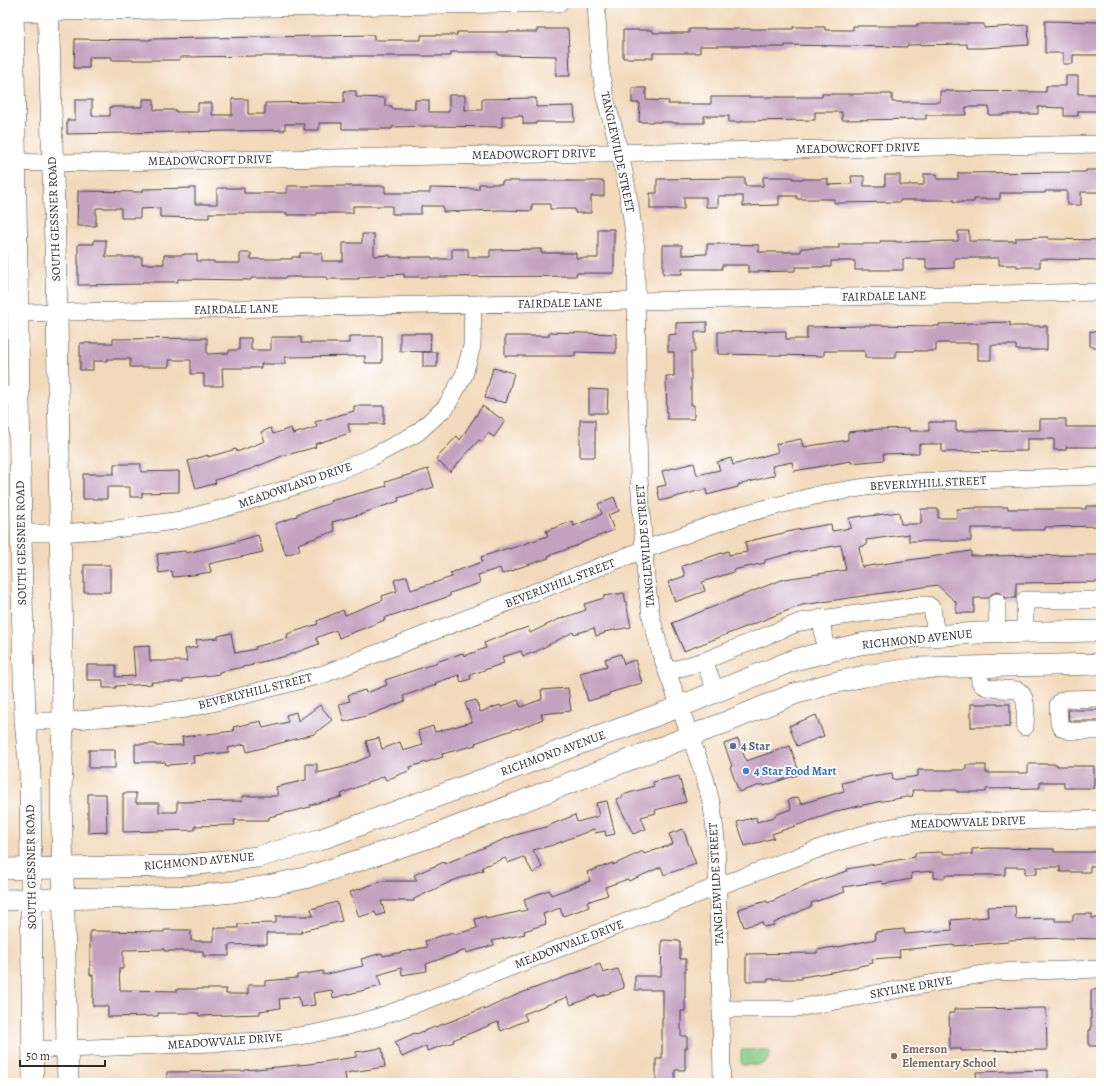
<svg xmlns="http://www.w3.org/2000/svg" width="1104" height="1086" font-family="Alegreya,serif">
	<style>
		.green { fill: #81c782; stroke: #567956 }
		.building { fill: #c5a1c0 }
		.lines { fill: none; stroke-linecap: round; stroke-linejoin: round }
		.minor-casing { stroke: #494541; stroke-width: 18 }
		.major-casing { stroke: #494541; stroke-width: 22 }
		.minor { stroke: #fff; stroke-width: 17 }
		.major { stroke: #fff; stroke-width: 21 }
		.service-dot { fill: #5c6f8a; stroke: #fff; stroke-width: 1.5 }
		.shop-dot { fill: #3f7fe0; stroke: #fff; stroke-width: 1.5 }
		.education-dot { fill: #8d6e63; stroke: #fff; stroke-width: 1.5 }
		.labels { text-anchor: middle; stroke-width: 3.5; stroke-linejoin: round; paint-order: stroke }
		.street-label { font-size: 12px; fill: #2b2b2b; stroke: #fff }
		.service-label { font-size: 12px; font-weight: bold; fill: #4e5e75; stroke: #fff; text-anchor: start }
		.shop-label { font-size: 12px; font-weight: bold; fill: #366cbe; stroke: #fff; text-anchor: start }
		.education-label { font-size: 12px; font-weight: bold; fill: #785e54; stroke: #fff; text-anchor: start }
	</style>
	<rect width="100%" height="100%" fill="#fff"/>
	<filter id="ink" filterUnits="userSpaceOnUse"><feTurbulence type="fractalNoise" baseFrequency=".025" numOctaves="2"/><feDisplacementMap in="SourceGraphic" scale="8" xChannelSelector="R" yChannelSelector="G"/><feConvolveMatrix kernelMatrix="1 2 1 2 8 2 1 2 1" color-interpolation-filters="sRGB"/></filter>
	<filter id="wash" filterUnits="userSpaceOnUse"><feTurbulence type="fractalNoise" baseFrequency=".012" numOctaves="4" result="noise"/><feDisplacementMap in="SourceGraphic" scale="16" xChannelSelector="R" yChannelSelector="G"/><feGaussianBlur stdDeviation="0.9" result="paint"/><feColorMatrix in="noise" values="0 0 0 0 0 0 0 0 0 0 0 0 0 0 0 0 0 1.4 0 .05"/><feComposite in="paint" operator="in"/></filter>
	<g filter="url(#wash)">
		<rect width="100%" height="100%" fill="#f3d9bb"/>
		<!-- green -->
		<path class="green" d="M741,1050H770C770,1068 755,1065 741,1065Z"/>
		<g id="blocks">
			<!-- building -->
			<g class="building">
				<polygon points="1045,21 1101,22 1101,55 1073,55 1073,64 1063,64 1063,53 1045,53"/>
				<polygon points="917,24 984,24 984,28 1028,25 1029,45 983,48 967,48 967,44 907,45 907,47 785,45 785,47 756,47 756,46 700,46 700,53 653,53 653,58 623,58 623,30 653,30 653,33 689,33 689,29 793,29 793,27 825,27 825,30 853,30 853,26 917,26"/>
				<polygon points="537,29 568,29 570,76 556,76 556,56 498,55 498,52 451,52 451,56 259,56 180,57 180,60 112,60 112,57 89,57 89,68 74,68 75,39 150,40 150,39 374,35 374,40 421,40 421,35 457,35 457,32 537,32"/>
				<polygon points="1066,76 1078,76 1078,94 1101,94 1101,111 1078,111 1078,116 1064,116 1064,108 1038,107 1038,114 1004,114 1004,115 989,115 989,107 966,107 966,115 926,115 926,119 842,120 842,112 815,112 815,120 742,121 742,122 729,122 729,116 704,116 704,123 673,123 673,122 639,122 640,103 632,103 632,88 646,88 646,100 669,101 668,104 711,104 711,97 822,97 822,94 892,94 892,102 940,102 940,91 1046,92 1046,86 1066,86"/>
				<polygon points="344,91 356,91 356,97 385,98 385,106 392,106 392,109 415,109 415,100 429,100 429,112 449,112 449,95 465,95 465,110 482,110 482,99 536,98 536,107 574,106 575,122 536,122 536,124 523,124 523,116 502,116 502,127 429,126 392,127 392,129 342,129 342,123 319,123 319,130 304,130 304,124 285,124 285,130 67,134 67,120 75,120 75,100 92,100 92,116 110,116 110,107 143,107 143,99 154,99 154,110 176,110 176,112 198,112 198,103 212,103 212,115 232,115 232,99 248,99 248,114 265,114 265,103 319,102 344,103"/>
				<polygon points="1086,170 1101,170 1101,192 1081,192 1081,205 1067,205 1067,191 1045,191 1045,193 1000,193 1000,199 974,199 974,202 954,202 954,200 900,200 900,202 834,203 834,199 797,199 797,196 779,196 779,205 743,206 743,196 718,196 718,207 706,207 706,197 684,197 684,209 650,209 650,193 657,193 657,179 745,178 745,186 763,186 763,177 793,177 793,179 828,179 828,185 852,184 851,176 864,176 864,186 885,186 885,175 900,175 900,185 924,185 924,174 937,174 937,179 958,179 958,173 1086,172"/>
				<polygon points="502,181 604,181 604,196 591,196 591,213 575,213 575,209 550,209 550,204 532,204 532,211 501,210 443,212 443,206 421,206 421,214 392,214 392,206 353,206 353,213 317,213 317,215 287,215 287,213 209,213 209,218 160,217 160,208 140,209 140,218 121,218 121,208 96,208 96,226 77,226 78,191 143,192 143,189 195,188 195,204 217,204 217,188 244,188 244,193 287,193 287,186 385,186 385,193 430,193 430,188 479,189 479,184 502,184"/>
				<polygon points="598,229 614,229 614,273 576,273 576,276 432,277 404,277 404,274 359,277 359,279 327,279 327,277 286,277 286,278 251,278 251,280 178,279 178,282 142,282 142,284 78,285 78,244 94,244 94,240 106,240 106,257 142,257 142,264 164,264 164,255 184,255 184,254 197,254 197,261 214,261 214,263 240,263 240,253 251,253 251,259 292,259 292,257 300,257 300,253 322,253 322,261 343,261 343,243 362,243 362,234 374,234 374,256 390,255 390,257 432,257 432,259 452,259 452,249 468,249 468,257 490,257 490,250 541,249 541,253 576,253 576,258 598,258"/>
				<polygon points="958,231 969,231 969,241 1016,241 1016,238 1048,237 1048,239 1101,240 1101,260 1040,259 1040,267 1017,267 1017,265 999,265 999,258 954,258 954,268 926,269 926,259 903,259 903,270 855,270 855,261 831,261 831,267 795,267 795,271 748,272 748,265 722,265 722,269 682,269 682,274 663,274 663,245 682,245 682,255 707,254 707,244 722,244 759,245 759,252 801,252 801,248 839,248 839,244 880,244 880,241 896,241 896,242 958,241"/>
				<polygon points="707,322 707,332 695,332 695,352 691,352 691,405 694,405 694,419 667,419 666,376 674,376 674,352 668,352 668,335 676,334 676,323"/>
				<polygon points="1010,322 1010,326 1047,326 1047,350 1016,350 1016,345 991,345 991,360 978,360 978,343 936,343 936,351 896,351 896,358 865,358 865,351 824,351 824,356 718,354 718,332 786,331 786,339 807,339 807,327 865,326 865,325 939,326 939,324"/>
				<polygon points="1090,331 1101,332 1101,347 1090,347"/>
				<polygon points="549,332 616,334 616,353 575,352 575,356 505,356 505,336 549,336"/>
				<polygon points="400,333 431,333 430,352 400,351"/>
				<polygon points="349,336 382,336 382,363 365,363 365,356 285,357 285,364 261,364 261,368 222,368 223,386 204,386 204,374 191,374 191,360 169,360 169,367 130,367 130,359 107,359 107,361 93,361 93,370 80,370 80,343 113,343 113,339 207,338 207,354 229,353 229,350 239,350 239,338 251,338 251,350 271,350 271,337 301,337 301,343 349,343"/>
				<rect x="423" y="352" width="14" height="15"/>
				<polygon points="493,368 514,373 506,403 485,398"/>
				<polygon points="589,389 608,390 607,413 589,413"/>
				<polygon points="354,406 384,406 384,424 348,424 350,433 315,444 316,447 287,455 287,454 251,469 215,480 216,483 196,489 188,461 208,455 208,457 236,449 237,452 265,441 261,432 271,428 273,434 291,428 293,434 317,427 315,422 354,411"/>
				<polygon points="482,406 505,421 494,437 488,433 482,442 479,440 450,472 436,459 457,436 460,440"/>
				<polygon points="1040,419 1066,419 1066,427 1101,427 1101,447 1066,447 1066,450 1054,450 1054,439 1027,439 1027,451 942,452 942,444 919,444 919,453 883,454 884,460 851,463 851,461 794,471 792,462 772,466 775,475 738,485 738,487 707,495 706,489 660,501 657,487 666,485 662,471 694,463 697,475 720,470 717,462 731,458 733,465 778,452 776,444 801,439 803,447 848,440 848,432 880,429 909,428 909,431 929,431 929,422 956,422 956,431 1040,430"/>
				<rect x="580" y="420" width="15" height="37"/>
				<polygon points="114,464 141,464 141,472 179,471 179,492 142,493 142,497 130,497 130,487 107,487 107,499 83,499 83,474 114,474"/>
				<polygon points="428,469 434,487 398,498 399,501 366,512 366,513 332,522 335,531 298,544 300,550 286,555 275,524 297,516 297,514 331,503 330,501 387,486 385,482"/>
				<polygon points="614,497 619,511 608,515 614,530 581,543 581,544 548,556 549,558 515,569 515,570 502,574 500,568 478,575 480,583 450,593 450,596 384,618 385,620 339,638 336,630 316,638 319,644 286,656 253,664 253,665 219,672 219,674 183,679 183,682 151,682 152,684 116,686 116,688 103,688 103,680 87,680 87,665 116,665 116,677 135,676 133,647 149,646 150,661 187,661 185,649 197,647 196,640 218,638 218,636 231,633 235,653 256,649 255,647 288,638 287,634 318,624 317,621 343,610 345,615 383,600 382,596 397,591 394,580 407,576 411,590 452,577 450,573 482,562 481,557 508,548 509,549 548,536 546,531 573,521 574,526 602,514 598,504"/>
				<polygon points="1086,506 1101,506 1101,526 1045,527 1045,530 1012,530 1012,528 971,528 971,541 909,541 909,534 866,540 867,545 859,547 862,567 971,551 971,556 1101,555 1101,582 1016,583 1016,598 1006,598 1002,594 997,592 992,594 988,598 974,598 974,613 956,613 956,602 937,585 802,605 684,651 672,623 784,579 846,570 841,545 797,552 765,560 765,563 733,570 734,572 702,582 705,591 675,602 668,582 685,576 682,566 728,551 729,555 747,552 745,542 796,530 831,524 832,531 851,528 849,518 862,516 862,517 899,512 901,524 921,524 921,509 938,509 938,518 957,518 957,509 976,508 976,507 1008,507 1008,509 1086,509"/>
				<polygon points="258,535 263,552 209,564 211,572 193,575 173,577 172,571 159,573 157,554 185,551 186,553 228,544"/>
				<rect x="84" y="565" width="26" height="27"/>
				<polygon points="624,593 631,627 604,632 605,633 596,636 594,628 574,634 573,632 535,652 523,656 521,651 502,657 504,663 470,675 471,679 461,682 459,675 435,683 436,685 403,696 405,701 372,714 344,722 339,704 350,701 348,695 365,690 366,693 387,685 385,680 436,663 436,662 463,653 464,656 486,648 484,643 502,636 528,627 530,633 557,620 586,610 584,604 604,598 604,596"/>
				<polygon points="621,654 624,664 635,660 642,683 609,693 609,695 588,701 580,673 607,666 605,659"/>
				<polygon points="568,688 571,711 541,714 543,719 519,729 518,728 475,743 476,745 442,754 443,757 410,767 411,770 386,780 384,776 341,794 342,797 310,805 310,807 269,817 269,820 234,820 235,825 195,826 195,830 123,832 123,793 136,793 136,803 159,803 159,812 177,812 177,802 242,801 242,796 278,796 276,787 306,780 306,764 317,764 317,773 344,767 370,756 366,741 379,738 382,749 400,742 403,751 423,745 418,731 433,726 435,732 472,722 465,703 476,700 480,712 500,705 501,707 518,700 521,707 542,699 541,690"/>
				<rect x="971" y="704" width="39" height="23"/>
				<polygon points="320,705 332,720 314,734 247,752 245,744 228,748 229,752 193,756 194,763 166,765 165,762 135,762 135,744 156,744 156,746 183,745 182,737 234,731 233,727 261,721 263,728 288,722 286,715 296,712 298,721"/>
				<polygon points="1068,710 1101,710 1101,721 1071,721 1069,720"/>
				<polygon points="816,715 824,736 797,746 789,726"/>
				<polygon points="738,739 746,761 790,746 800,774 764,786 763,784 739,792 730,767 732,766 724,744"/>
				<rect x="89" y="750" width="26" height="18"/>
				<polygon points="1028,764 1057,764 1057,766 1094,766 1094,788 1064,788 1064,782 1040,782 1040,788 986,789 986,792 957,792 957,790 912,790 913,796 877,802 841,810 772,834 774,838 745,846 737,822 756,817 757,822 775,817 775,815 791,809 788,800 798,797 801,804 844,791 842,783 872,776 892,773 893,780 918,776 918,770 966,770 966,765 986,765 986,773 1028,773"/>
				<polygon points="679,776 686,802 655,810 656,813 641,817 646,829 633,834 616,799 623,797 622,795 654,786 653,782"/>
				<polygon points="88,794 106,794 107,832 88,833"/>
				<polygon points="607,801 615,834 606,836 605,831 595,833 594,829 553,845 533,850 542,867 533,873 524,857 508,863 505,858 482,867 483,870 452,881 414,899 414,901 381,901 385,913 377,916 375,912 359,917 350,892 383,881 417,881 414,875 444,862 444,864 512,836 550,826 550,825 575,815 577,822 599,816 596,803"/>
				<polygon points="683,829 696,864 664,875 661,867 629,881 628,879 605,887 608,895 587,902 589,907 563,916 560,908 543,914 546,924 524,931 525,934 492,941 494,945 467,953 466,950 426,964 427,971 402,975 401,968 378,975 381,986 333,998 332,990 313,993 315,1005 301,1007 299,997 279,999 280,1008 260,1011 260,1014 199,1016 199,1013 158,1013 158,1016 108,1017 108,1006 93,1006 93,975 90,975 90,931 164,932 164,930 191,930 191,941 214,941 214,928 238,928 238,924 276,923 276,916 313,916 311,909 337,902 342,921 302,931 302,933 267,933 267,944 229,945 229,956 203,956 203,951 164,951 164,949 123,950 123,969 119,969 120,990 177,991 177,989 226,989 226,994 248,994 248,985 265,985 265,981 297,978 297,975 323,971 323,975 363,966 361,959 382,953 383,956 427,947 425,941 453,932 454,935 477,928 475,919 486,916 486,919 527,910 524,899 549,890 551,895 590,881 587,872 613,863 613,865 643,851 644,854 673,844 669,834"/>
				<polygon points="989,848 1054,849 1054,852 1101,852 1101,866 1090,866 1090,872 1060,872 1060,867 1037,867 1037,874 1025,874 1025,867 1005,867 1005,875 945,875 945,878 934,878 934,871 911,873 912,879 883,884 882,881 843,887 845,892 811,903 812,906 774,923 774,925 764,927 762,922 744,927 738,909 767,901 768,903 810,884 810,883 847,871 847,869 915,857 915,853 943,852 944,854 972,854 972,849"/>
				<polygon points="1015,906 1016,919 1055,918 1055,921 1073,921 1073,914 1092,914 1092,918 1101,918 1101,939 1063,938 1008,940 1009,942 953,946 953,945 899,950 900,957 872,959 873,963 838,971 802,977 802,979 768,979 768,981 746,981 746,954 817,953 817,950 834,947 834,948 876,939 875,932 904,929 905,934 952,930 951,920 988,917 987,907"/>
				<polygon points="662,940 680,941 680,959 686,959 686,970 685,970 685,1011 681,1011 681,1036 687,1036 687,1048 685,1048 685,1070 675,1070 675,1083 656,1083 656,1059 662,1059 662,1018 663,1018 663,990 635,990 635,976 661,976"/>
				<polygon points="600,964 603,973 618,969 624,988 598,997 597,995 571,1005 567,997 524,1014 527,1020 501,1031 498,1022 453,1040 454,1042 427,1051 426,1046 402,1057 395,1042 415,1033 416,1034 457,1019 483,1008 484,1010 516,995"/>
				<polygon points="1101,989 1101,1046 1089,1046 1089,1030 1091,1030 1091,990"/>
				<polygon points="1046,1008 1047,1050 961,1051 961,1049 950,1049 949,1013 954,1013 954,1009"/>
				<polygon points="382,1048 385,1067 345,1073 346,1082 337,1083 167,1083 167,1072 245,1071 245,1070 309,1064 356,1057 356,1052"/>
				<polygon points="1048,1070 1048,1083 977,1083 976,1072"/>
			</g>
		</g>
	</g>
	<g filter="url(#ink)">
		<use href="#blocks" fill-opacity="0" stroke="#494541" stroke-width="1"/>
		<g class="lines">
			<defs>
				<g id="minor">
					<polyline points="596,3 600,65 605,98 614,129 624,172 630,206 636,249 637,389 639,478 646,579 651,616 661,654 705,778 712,806 716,839 721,1009 722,1083"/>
					<polyline points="3,13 559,3"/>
					<path d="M3,162L53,163C402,157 751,149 1101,144"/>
					<polyline points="19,313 1101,292"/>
					<polyline points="3,395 19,395"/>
					<polyline points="22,533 60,533 116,529 181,520 246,502 320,478 372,457 417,433 446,407 464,375 472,346 473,305"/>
					<polyline points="997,602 997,633"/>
					<polyline points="821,618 826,652"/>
					<polyline points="1025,632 1025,600 1101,600"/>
					<path d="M980,666C980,671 979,677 980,682C983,690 1009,689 1017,690C1029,695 1025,716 1025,727"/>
					<polyline points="667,672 704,661"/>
					<polyline points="716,692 704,661 800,622 921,605 928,605 932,608 936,636"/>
					<polyline points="1101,698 1067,699 1061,701 1058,705 1059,723 1062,728 1069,731 1101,731"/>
					<polyline points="25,721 63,721 139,715 185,709 226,700 324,674 630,555 714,524 744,514 822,494 866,487 910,482 1101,476"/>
					<polyline points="721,1009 792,1009 994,972 1101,969"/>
					<polyline points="33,1049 67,1049 263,1041 312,1034 348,1026 382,1016 429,999 703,892 834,843 878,830 912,823 1101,819"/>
				</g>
				<g id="major">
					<polyline points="13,3 22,596 25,721 30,772 33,1083"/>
					<polyline points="48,3 57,313 63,721 61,795 68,1083"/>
					<polyline points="3,869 178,866 217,862 257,857 319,840 679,707 794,660 826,652 860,644 912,637 979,633 1101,631"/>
					<polyline points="3,900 191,896 233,892 272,885 305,878 433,836 729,721 794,694 833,683 865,676 917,668 1101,664"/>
				</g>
			</defs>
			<!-- minor casing -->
			<use href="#minor" class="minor-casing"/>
			<!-- major casing -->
			<use href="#major" class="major-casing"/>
			<!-- minor -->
			<use href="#minor" class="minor"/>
			<!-- major -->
			<use href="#major" class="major"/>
		</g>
	</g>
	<!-- markers -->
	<circle class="service-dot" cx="733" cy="746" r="4"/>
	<circle class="shop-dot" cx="746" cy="771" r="4"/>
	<circle class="education-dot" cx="894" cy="1056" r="4"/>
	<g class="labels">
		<!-- street labels -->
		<g class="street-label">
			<text transform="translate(858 148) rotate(-1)" y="4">MEADOWCROFT DRIVE</text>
			<text transform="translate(618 152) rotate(78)" y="4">TANGLEWILDE STREET</text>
			<text transform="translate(534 154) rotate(-1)" y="4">MEADOWCROFT DRIVE</text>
			<text transform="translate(210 160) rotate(-1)" y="4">MEADOWCROFT DRIVE</text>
			<text transform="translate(54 219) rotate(-92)" y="4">SOUTH GESSNER ROAD</text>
			<text transform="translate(884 296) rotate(-1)" y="4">FAIRDALE LANE</text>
			<text transform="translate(560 303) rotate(-1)" y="4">FAIRDALE LANE</text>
			<text transform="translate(236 309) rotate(-1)" y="4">FAIRDALE LANE</text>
			<text transform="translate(928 483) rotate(-3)" y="4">BEVERLYHILL STREET</text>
			<text transform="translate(295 485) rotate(-19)" y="4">MEADOWLAND DRIVE</text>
			<text transform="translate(21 543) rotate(-91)" y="4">SOUTH GESSNER ROAD</text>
			<text transform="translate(645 546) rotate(-95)" y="4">TANGLEWILDE STREET</text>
			<text transform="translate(560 583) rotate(-21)" y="4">BEVERLYHILL STREET</text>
			<text transform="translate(917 639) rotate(-6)" y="4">RICHMOND AVENUE</text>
			<text transform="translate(255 691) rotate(-14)" y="4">BEVERLYHILL STREET</text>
			<text transform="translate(553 753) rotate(-20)" y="4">RICHMOND AVENUE</text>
			<text transform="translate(968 822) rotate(-2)" y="4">MEADOWVALE DRIVE</text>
			<text transform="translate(199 861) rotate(-5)" y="4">RICHMOND AVENUE</text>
			<text transform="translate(31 867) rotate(-91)" y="4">SOUTH GESSNER ROAD</text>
			<text transform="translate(716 884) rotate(-93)" y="4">TANGLEWILDE STREET</text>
			<text transform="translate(569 944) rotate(-21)" y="4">MEADOWVALE DRIVE</text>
			<text transform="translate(911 987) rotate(-10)" y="4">SKYLINE DRIVE</text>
			<text transform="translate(225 1041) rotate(-4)" y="4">MEADOWVALE DRIVE</text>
		</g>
		<!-- service labels -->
		<g class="service-label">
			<text x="741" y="750">4 Star</text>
		</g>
		<!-- shop labels -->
		<g class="shop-label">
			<text x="754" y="775">4 Star Food Mart</text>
		</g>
		<!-- education labels -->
		<g class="education-label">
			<text x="902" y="1053">Emerson<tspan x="902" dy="14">Elementary School</tspan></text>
		</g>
	</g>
	<!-- margin -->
	<rect width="1104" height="1086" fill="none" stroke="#fff" stroke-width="16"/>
	<!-- scale -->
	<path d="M20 1060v6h85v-6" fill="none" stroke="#2b2b2b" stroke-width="2"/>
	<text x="26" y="1060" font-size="12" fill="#2b2b2b" stroke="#ffffff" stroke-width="3" paint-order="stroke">50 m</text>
</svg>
